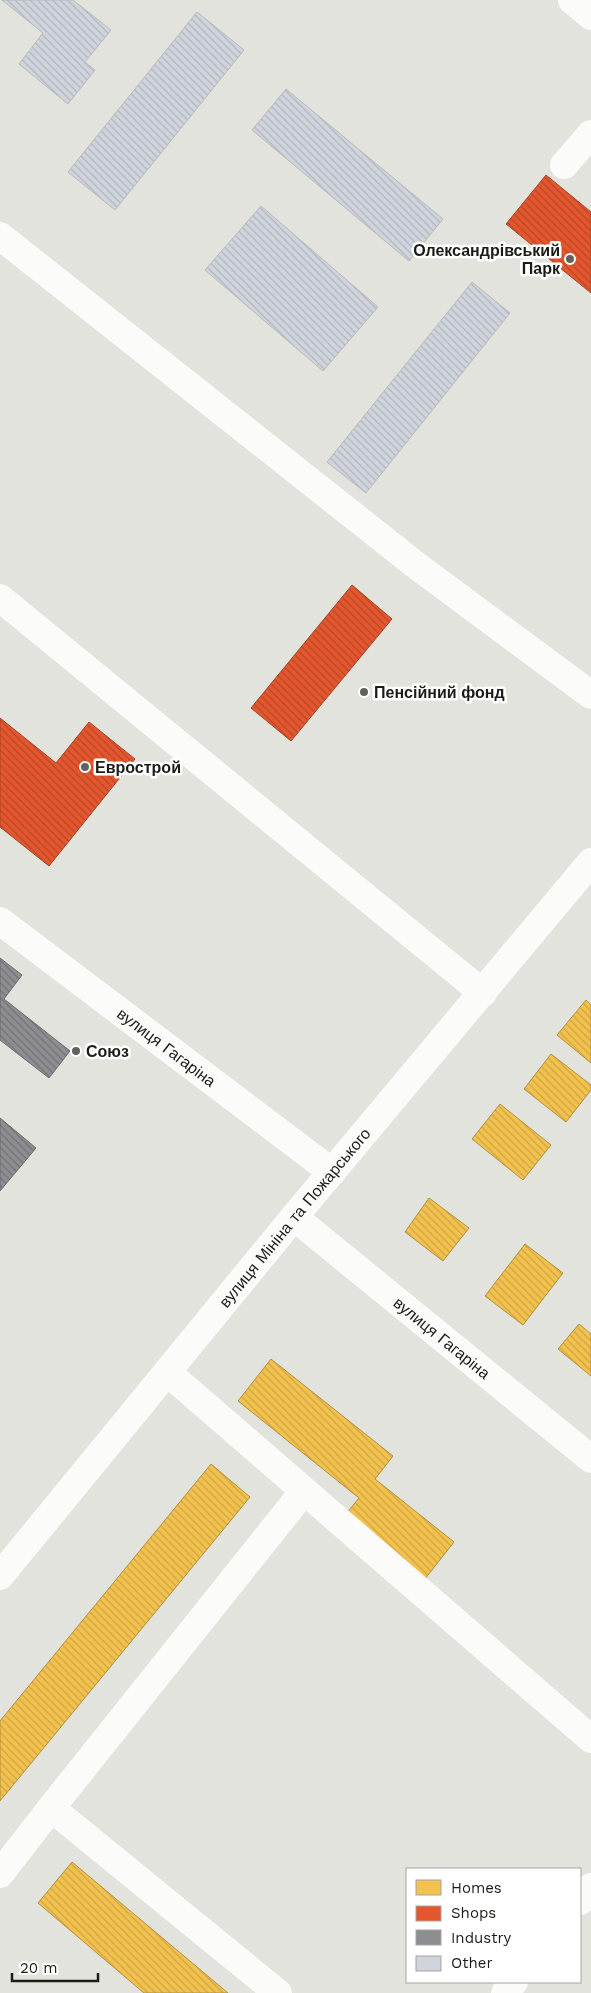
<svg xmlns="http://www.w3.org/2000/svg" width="591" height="1993" font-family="'Work Sans',sans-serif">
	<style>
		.homes { fill: url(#homes-back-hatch); stroke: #b2903e }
		.shops { fill: url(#shops-back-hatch); stroke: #a84527 }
		.industry { fill: url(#industry-back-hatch); stroke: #6b6b6d }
		.building { fill: url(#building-back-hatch); stroke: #b8b9b9 }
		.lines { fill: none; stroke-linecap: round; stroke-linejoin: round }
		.minor { stroke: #fbfbfa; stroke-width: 28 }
		.poi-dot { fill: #62625c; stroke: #fff; stroke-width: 2 }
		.labels { text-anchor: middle; stroke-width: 5; stroke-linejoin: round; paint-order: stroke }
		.poi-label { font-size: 16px; font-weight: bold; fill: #1c1c17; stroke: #fff; text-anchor: start }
		.street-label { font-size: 16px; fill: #1c1c17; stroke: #fff }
	</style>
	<defs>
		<pattern id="homes-back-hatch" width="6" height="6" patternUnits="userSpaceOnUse" patternTransform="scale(1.25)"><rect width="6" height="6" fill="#f2c14e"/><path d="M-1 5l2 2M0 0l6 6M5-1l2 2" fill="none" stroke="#cfa543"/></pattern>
		<pattern id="shops-back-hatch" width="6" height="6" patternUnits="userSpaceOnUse" patternTransform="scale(1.25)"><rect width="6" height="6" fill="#e4572e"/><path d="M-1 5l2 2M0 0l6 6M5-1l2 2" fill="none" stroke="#b84726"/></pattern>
		<pattern id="industry-back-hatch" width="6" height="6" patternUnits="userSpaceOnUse" patternTransform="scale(1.25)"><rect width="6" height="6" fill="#8d8d92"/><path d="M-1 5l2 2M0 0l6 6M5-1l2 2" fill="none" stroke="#727276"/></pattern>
		<pattern id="building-back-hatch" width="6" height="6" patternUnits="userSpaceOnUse" patternTransform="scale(1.25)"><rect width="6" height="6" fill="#cfd4dd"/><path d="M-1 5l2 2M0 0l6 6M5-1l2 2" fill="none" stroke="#b1b5bd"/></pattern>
	</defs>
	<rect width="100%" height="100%" fill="#e3e3dd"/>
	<!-- homes -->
	<g class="homes">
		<polygon points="586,1000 591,1005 591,1063 557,1035"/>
		<polygon points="551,1054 591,1085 591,1090 566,1122 524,1089"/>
		<polygon points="500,1104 551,1145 523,1180 472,1139"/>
		<polygon points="429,1198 469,1228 443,1261 405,1232"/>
		<polygon points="525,1244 563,1273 523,1325 485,1296"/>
		<polygon points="579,1324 591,1334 591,1376 558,1349"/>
		<polygon points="271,1359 393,1456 375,1479 454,1542 421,1584 341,1520 359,1498 238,1401"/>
		<polygon points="211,1464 250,1497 0,1801 0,1721"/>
		<polygon points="72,1862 228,1993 144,1993 38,1903"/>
	</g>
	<!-- shops -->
	<g class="shops">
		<polygon points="546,175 591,212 591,293 506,224"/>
		<polygon points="352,585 392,619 291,741 251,708"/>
		<polygon points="0,718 56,763 89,722 135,759 49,866 0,827"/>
	</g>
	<!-- industry -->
	<g class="industry">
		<polygon points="0,958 22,975 4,999 70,1051 49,1078 0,1040"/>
		<polygon points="0,1118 36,1148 0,1191"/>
	</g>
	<!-- building -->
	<g class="building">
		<polygon points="2,0 73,0 111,30 85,62 95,70 68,104 19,64 43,33"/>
		<polygon points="197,12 244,50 115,210 68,172"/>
		<polygon points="286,89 443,219 409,261 252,130"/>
		<polygon points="261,206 378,307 323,371 205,270"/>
		<polygon points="472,282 510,313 366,493 327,462"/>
	</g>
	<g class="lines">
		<!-- minor -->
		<g class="minor">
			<polyline points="572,0 591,16"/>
			<polyline points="564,165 591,134"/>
			<polyline points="0,236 417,566 591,695"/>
			<polyline points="0,598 483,993"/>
			<path id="s1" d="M0,921L332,1172"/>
			<path id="s2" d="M294,1217L591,1459"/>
			<polyline points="167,1372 591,1739"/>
			<path id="s3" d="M0,1576L294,1217L591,862"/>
			<polyline points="0,1874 51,1808"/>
			<polyline points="580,1901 591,1887"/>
			<polyline points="278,1993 51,1808 304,1491"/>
			<polyline points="505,1993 514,1982"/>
		</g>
	</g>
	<!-- markers -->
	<g class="poi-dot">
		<circle cx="570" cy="259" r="5"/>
		<circle cx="364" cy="692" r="5"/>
		<circle cx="85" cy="767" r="5"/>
		<circle cx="76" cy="1051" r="5"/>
	</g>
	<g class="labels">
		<!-- poi labels -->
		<g class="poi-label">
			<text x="560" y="256" text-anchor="end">Олександрівський<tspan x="560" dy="18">Парк</tspan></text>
			<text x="374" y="698">Пенсійний фонд</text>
			<text x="95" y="773">Еврострой</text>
			<text x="86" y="1057">Союз</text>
		</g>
		<!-- street labels -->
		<g class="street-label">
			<text dy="6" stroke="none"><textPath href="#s1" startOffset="209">вулиця Гагаріна</textPath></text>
			<text dy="6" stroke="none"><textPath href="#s3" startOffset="464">вулиця Мініна та Пожарського</textPath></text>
			<text dy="6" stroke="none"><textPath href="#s2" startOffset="191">вулиця Гагаріна</textPath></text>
		</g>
	</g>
	<!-- legend -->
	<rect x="406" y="1868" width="175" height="115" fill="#ffffff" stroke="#a4a4a2"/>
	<rect x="416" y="1880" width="25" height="15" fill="#f2c14e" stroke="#a4a4a2"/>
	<text x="451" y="1893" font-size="15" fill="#1c1c17">Homes</text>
	<rect x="416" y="1906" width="25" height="15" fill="#e4572e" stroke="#a4a4a2"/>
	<text x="451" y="1918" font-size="15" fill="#1c1c17">Shops</text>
	<rect x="416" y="1930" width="25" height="15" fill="#8d8d92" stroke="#a4a4a2"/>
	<text x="451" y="1943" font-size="15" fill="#1c1c17">Industry</text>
	<rect x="416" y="1956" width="25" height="15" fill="#cfd4dd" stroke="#a4a4a2"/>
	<text x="451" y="1968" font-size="15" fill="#1c1c17">Other</text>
	<!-- scale -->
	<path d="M12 1973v8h86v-8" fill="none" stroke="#1c1c17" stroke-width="2.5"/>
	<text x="20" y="1973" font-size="15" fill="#1c1c17" stroke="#ffffff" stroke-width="4" paint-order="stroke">20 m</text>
</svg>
